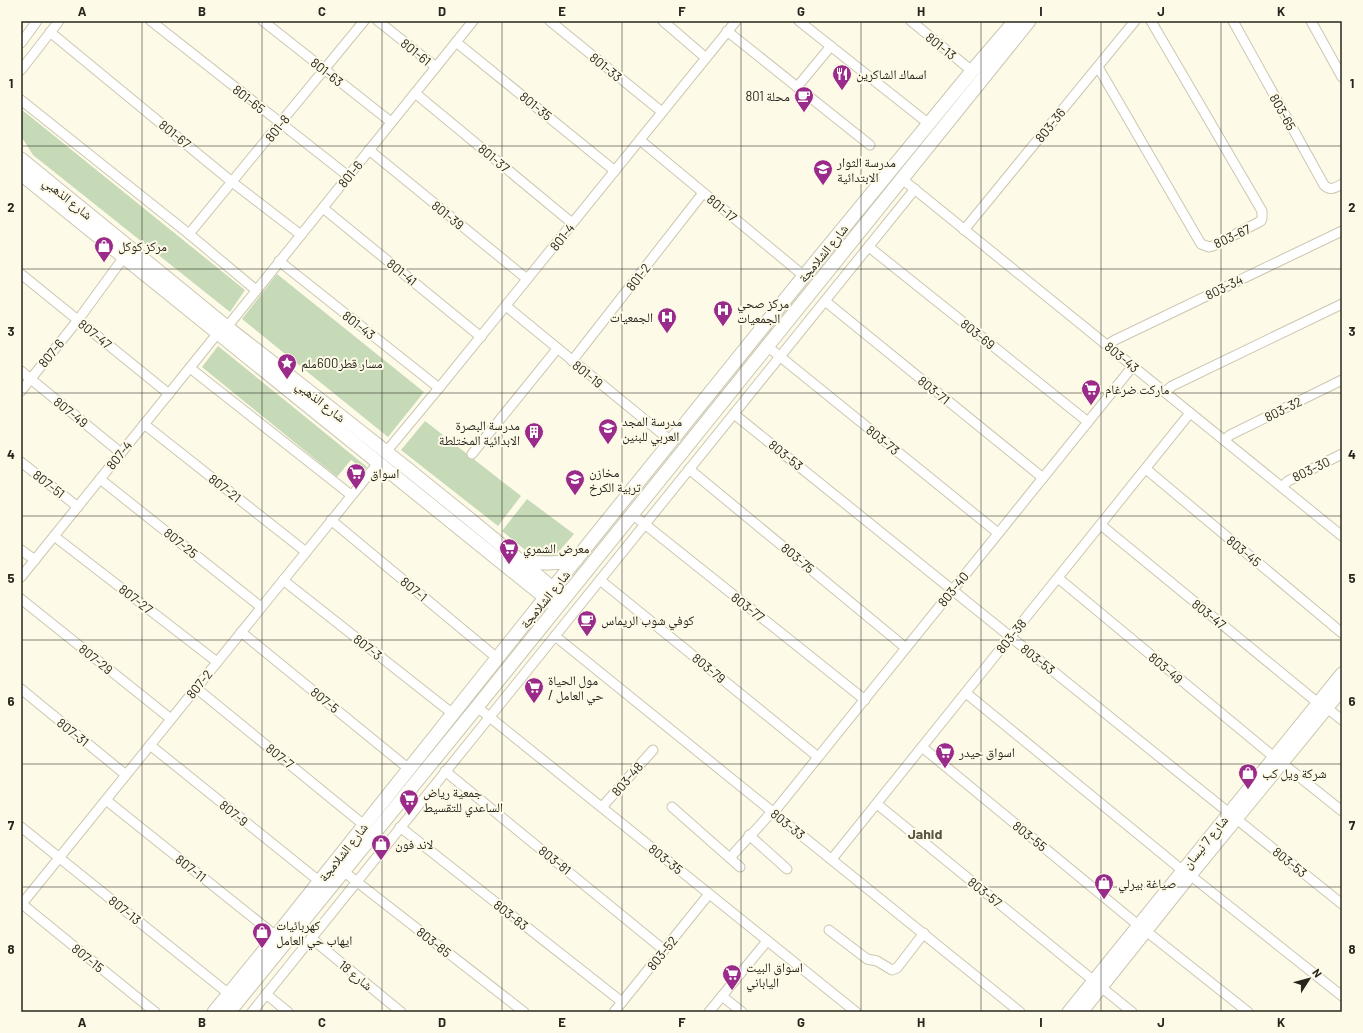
<svg xmlns="http://www.w3.org/2000/svg" width="1363" height="1033" font-family="Barlow,'Noto Naskh Arabic',sans-serif">
	<style>
		.green { fill: #c6dab8 }
		.lines { fill: none; stroke-linecap: round; stroke-linejoin: round }
		.street-casing { stroke: #ccc7b1; stroke-width: 11 }
		.secondary-casing { stroke: #ccc7b1; stroke-width: 15 }
		.street { stroke: #fff; stroke-width: 9 }
		.secondary { stroke: #fff; stroke-width: 13 }
		.grid { fill: none; stroke: #27251d; stroke-width: 1; stroke-opacity: 0.55 }
		.labels { text-anchor: middle; stroke-width: 4; stroke-linejoin: round; paint-order: stroke }
		.street-label { font-size: 13px; fill: #27251d; stroke: #fefae8 }
		.poi-label { font-size: 13px; fill: #27251d; stroke: #fefae8; text-anchor: start }
		.neighbourhood-label { font-size: 14px; font-weight: bold; fill: #595441; stroke: #fefae8 }
		.neatline { fill: none; stroke: #27251d; stroke-width: 1.5 }
		.grid-label { font-size: 13px; text-anchor: middle; font-weight: bold; fill: #27251d }
	</style>
	<rect width="100%" height="100%" fill="#fefae8"/>
	<!-- green -->
	<g class="green">
		<polygon points="21,109 245,290 230,312 33,155 21,136"/>
		<polygon points="277,274 424,392 388,437 242,319"/>
		<polygon points="218,346 367,467 364,470 351,460 337,477 202,367"/>
		<polygon points="425,421 521,496 498,526 401,450"/>
		<polygon points="527,499 574,534 555,556 535,558 502,531"/>
	</g>
	<g class="lines">
		<defs>
			<g id="street">
				<polyline points="151,21 348,176"/>
				<polyline points="263,21 391,122"/>
				<polyline points="378,21 436,67"/>
				<polyline points="550,21 662,112"/>
				<polyline points="663,21 706,58"/>
				<polyline points="799,21 929,124"/>
				<polyline points="911,21 972,71"/>
				<path d="M1233,21L1324,185C1330,191 1335,188 1342,184"/>
				<polyline points="1311,21 1342,77"/>
				<polyline points="727,31 870,145"/>
				<polyline points="50,32 232,182 301,235"/>
				<polyline points="456,42 615,171"/>
				<polyline points="21,43 37,21"/>
				<polyline points="1098,67 1201,244 1209,247 1213,246 1261,221 1262,218 1262,211 1151,21"/>
				<polyline points="21,70 59,21"/>
				<polyline points="797,87 831,46"/>
				<polyline points="415,93 572,223"/>
				<polyline points="21,100 189,234 256,290"/>
				<polyline points="640,140 804,276"/>
				<polyline points="369,150 527,279"/>
				<polyline points="902,179 1342,536"/>
				<polyline points="323,208 481,337"/>
				<polyline points="964,230 1135,21"/>
				<polyline points="189,234 364,21"/>
				<polyline points="869,247 1088,422"/>
				<polyline points="279,261 439,388"/>
				<polyline points="21,274 169,394"/>
				<polyline points="825,301 1043,478"/>
				<polyline points="506,306 672,442"/>
				<polyline points="227,327 473,21"/>
				<polyline points="1107,345 1115,340 1342,231"/>
				<polyline points="767,346 998,533"/>
				<polyline points="572,361 703,193"/>
				<polyline points="190,368 351,495"/>
				<polyline points="21,371 121,453"/>
				<polyline points="21,391 78,320 124,257"/>
				<polyline points="1165,392 1172,386 1342,304"/>
				<polyline points="734,414 1342,904"/>
				<polyline points="144,424 306,552"/>
				<polyline points="1224,440 1230,435 1342,380"/>
				<polyline points="386,452 439,388 736,21"/>
				<polyline points="472,454 557,349"/>
				<polyline points="21,462 78,507"/>
				<polyline points="689,469 906,648"/>
				<polyline points="1146,469 1342,633"/>
				<polyline points="100,479 261,607"/>
				<polyline points="1282,487 1288,481 1342,454"/>
				<polyline points="632,514 865,700"/>
				<polyline points="331,520 497,658"/>
				<polyline points="1101,525 1318,703"/>
				<polyline points="54,536 217,662"/>
				<polyline points="21,550 35,560"/>
				<polyline points="21,577 217,334"/>
				<polyline points="1058,578 1274,757"/>
				<polyline points="283,580 453,714"/>
				<polyline points="600,580 818,757"/>
				<polyline points="21,599 171,719"/>
				<polyline points="241,632 409,769"/>
				<polyline points="555,636 1020,1012"/>
				<polyline points="196,688 364,825"/>
				<polyline points="21,689 126,775"/>
				<polyline points="966,693 1182,870"/>
				<polyline points="477,707 856,1012"/>
				<polyline points="1327,708 1342,720"/>
				<polyline points="150,745 319,881"/>
				<polyline points="922,747 1138,925"/>
				<polyline points="1282,763 1342,811"/>
				<polyline points="445,771 664,950"/>
				<polyline points="106,800 276,936"/>
				<polyline points="877,804 1094,981"/>
				<polyline points="602,807 653,750"/>
				<polyline points="672,807 740,867"/>
				<polyline points="774,812 1133,366"/>
				<polyline points="21,827 229,994"/>
				<polyline points="400,827 622,1002"/>
				<polyline points="749,835 787,869"/>
				<path d="M730,858C744,841 759,828 772,811"/>
				<polyline points="832,859 1190,413"/>
				<polyline points="343,871 524,1012"/>
				<polyline points="1190,875 1342,996"/>
				<polyline points="22,904 155,1012"/>
				<polyline points="21,905 378,463"/>
				<polyline points="829,930 867,959 877,961 892,970 897,968 924,933"/>
				<polyline points="1146,931 1248,1012"/>
				<polyline points="311,938 401,1012"/>
				<polyline points="1101,987 1132,1012"/>
				<polyline points="266,994 288,1012"/>
				<polyline points="722,996 742,1012"/>
				<polyline points="252,1012 915,189"/>
				<polyline points="614,1012 709,894"/>
				<polyline points="709,1012 767,941"/>
			</g>
			<g id="secondary">
				<path d="M21,159C90,216 159,272 228,328C339,415 451,501 558,593"/>
				<polyline points="21,174 552,603"/>
				<path d="M521,561C540,564 557,564 576,560"/>
				<polyline points="214,1012 276,936 553,588 804,276 972,71 1015,21"/>
				<polyline points="229,1012 477,707 1029,21"/>
				<polyline points="1069,1012 1342,674"/>
				<polyline points="1081,1012 1190,875 1342,689"/>
			</g>
		</defs>
		<!-- street casing -->
		<use href="#street" class="street-casing"/>
		<!-- secondary casing -->
		<use href="#secondary" class="secondary-casing"/>
		<!-- street -->
		<use href="#street" class="street"/>
		<!-- secondary -->
		<use href="#secondary" class="secondary"/>
	</g>
	<!-- grid -->
	<path class="grid" d="M142,21V1012M262,21V1012M382,21V1012M502,21V1012M622,21V1012M741,21V1012M861,21V1012M981,21V1012M1101,21V1012M1221,21V1012M21,146H1342M21,269H1342M21,393H1342M21,516H1342M21,640H1342M21,764H1342M21,887H1342"/>
	<!-- icons -->
	<defs>
		<symbol id="restaurant-pin" viewBox="-11 -11 22 30"><path d="M0 17L-7.5 6A9.5 9.5 0 1 1 7.5 6Z" fill="#9b2b8a" stroke="#fefae8"/><path d="M-5-6h1v4h1v-4h1v4h1v-4h1v5L-1.5 .5V6h-2V.5L-5-1ZM5-6V6H3V1.5H1.5Q1.5-4 5-6Z" fill="#fff"/></symbol>
		<symbol id="cafe-pin" viewBox="-11 -11 22 30"><path d="M0 17L-7.5 6A9.5 9.5 0 1 1 7.5 6Z" fill="#9b2b8a" stroke="#fefae8"/><path d="M-5.5-4.5H6V0H3Q3 3.5 0 3.5H-2.5Q-5.5 3.5-5.5 0ZM3-3.2v2h1.7v-2ZM-6 4.5H4V6H-6Z" fill="#fff"/></symbol>
		<symbol id="school-pin" viewBox="-11 -11 22 30"><path d="M0 17L-7.5 6A9.5 9.5 0 1 1 7.5 6Z" fill="#9b2b8a" stroke="#fefae8"/><path d="M0-5L7-2L0 1L-7-2ZM-4 1L0 2.5L4 1V4Q0 6-4 4Z" fill="#fff"/></symbol>
		<symbol id="shop-pin" viewBox="-11 -11 22 30"><path d="M0 17L-7.5 6A9.5 9.5 0 1 1 7.5 6Z" fill="#9b2b8a" stroke="#fefae8"/><path d="M-5-2.5h2.3a2.7 3.5 0 0 1 5.4 0H5L5.5 6h-11ZM-1.5-2.5h3a1.5 2.3 0 0 0-3 0Z" fill="#fff"/></symbol>
		<symbol id="hospital-pin" viewBox="-11 -11 22 30"><path d="M0 17L-7.5 6A9.5 9.5 0 1 1 7.5 6Z" fill="#9b2b8a" stroke="#fefae8"/><path d="M-5-5h3v3.5h4V-5h3V5h-3V1.5h-4V5h-3Z" fill="#fff"/></symbol>
		<symbol id="sight-pin" viewBox="-11 -11 22 30"><path d="M0 17L-7.5 6A9.5 9.5 0 1 1 7.5 6Z" fill="#9b2b8a" stroke="#fefae8"/><path d="M0-6L1.8-2.2L6-1.7L2.9 1.2L3.7 5.4L0 3.3L-3.7 5.4L-2.9 1.2L-6-1.7L-1.8-2.2Z" fill="#fff"/></symbol>
		<symbol id="supermarket-pin" viewBox="-11 -11 22 30"><path d="M0 17L-7.5 6A9.5 9.5 0 1 1 7.5 6Z" fill="#9b2b8a" stroke="#fefae8"/><path d="M-6-5.5h2.5l.6 2H6L4.5 2H-2.5L-4.4-4H-6ZM-1.5 3.2a1.3 1.3 0 1 0 .1 0ZM3 3.2a1.3 1.3 0 1 0 .1 0Z" fill="#fff"/></symbol>
		<symbol id="building-pin" viewBox="-11 -11 22 30"><path d="M0 17L-7.5 6A9.5 9.5 0 1 1 7.5 6Z" fill="#9b2b8a" stroke="#fefae8"/><path d="M-4-6H4V6H1V3H-1V6H-4ZM-2.5-4.3h1.7v1.8h-1.7ZM.8-4.3h1.7v1.8H.8ZM-2.5-1h1.7V.8h-1.7ZM.8-1h1.7V.8H.8Z" fill="#fff"/></symbol>
	</defs>
	<g fill-rule="evenodd">
		<use href="#restaurant-pin" x="831" y="63" width="22" height="30"/>
		<use href="#cafe-pin" x="793" y="85" width="22" height="30"/>
		<use href="#school-pin" x="812" y="158" width="22" height="30"/>
		<use href="#shop-pin" x="93" y="235" width="22" height="30"/>
		<use href="#hospital-pin" x="712" y="299" width="22" height="30"/>
		<use href="#hospital-pin" x="656" y="306" width="22" height="30"/>
		<use href="#sight-pin" x="276" y="352" width="22" height="30"/>
		<use href="#supermarket-pin" x="1080" y="378" width="22" height="30"/>
		<use href="#school-pin" x="597" y="417" width="22" height="30"/>
		<use href="#building-pin" x="523" y="421" width="22" height="30"/>
		<use href="#supermarket-pin" x="345" y="462" width="22" height="30"/>
		<use href="#school-pin" x="564" y="468" width="22" height="30"/>
		<use href="#supermarket-pin" x="498" y="537" width="22" height="30"/>
		<use href="#cafe-pin" x="576" y="609" width="22" height="30"/>
		<use href="#supermarket-pin" x="523" y="676" width="22" height="30"/>
		<use href="#supermarket-pin" x="934" y="741" width="22" height="30"/>
		<use href="#shop-pin" x="1237" y="762" width="22" height="30"/>
		<use href="#supermarket-pin" x="398" y="788" width="22" height="30"/>
		<use href="#shop-pin" x="370" y="833" width="22" height="30"/>
		<use href="#shop-pin" x="1093" y="872" width="22" height="30"/>
		<use href="#shop-pin" x="251" y="921" width="22" height="30"/>
		<use href="#supermarket-pin" x="721" y="963" width="22" height="30"/>
	</g>
	<g class="labels">
		<!-- street labels -->
		<g class="street-label">
			<text transform="translate(941 46) rotate(39)" y="5">801-13</text>
			<text transform="translate(416 52) rotate(39)" y="5">801-61</text>
			<text transform="translate(606 67) rotate(39)" y="5">801-33</text>
			<text transform="translate(327 72) rotate(38)" y="5">801-63</text>
			<text transform="translate(249 99) rotate(38)" y="5">801-65</text>
			<text transform="translate(536 106) rotate(39)" y="5">801-35</text>
			<text transform="translate(1283 112) rotate(61)" y="5">803-65</text>
			<text transform="translate(1050 125) rotate(-51)" y="5">803-36</text>
			<text transform="translate(277 128) rotate(-51)" y="5">801-8</text>
			<text transform="translate(175 134) rotate(39)" y="5">801-67</text>
			<text transform="translate(494 158) rotate(40)" y="5">801-37</text>
			<text transform="translate(350 174) rotate(-51)" y="5">801-6</text>
			<text transform="translate(68 198) rotate(39)" y="5">شارع الذهبي</text>
			<text transform="translate(722 208) rotate(40)" y="5">801-17</text>
			<text transform="translate(448 215) rotate(39)" y="5">801-39</text>
			<text transform="translate(1232 236) rotate(-25)" y="5">803-67</text>
			<text transform="translate(562 237) rotate(-51)" y="5">801-4</text>
			<text transform="translate(823 253) rotate(-51)" y="5">شارع الشلامجة</text>
			<text transform="translate(402 272) rotate(39)" y="5">801-41</text>
			<text transform="translate(638 277) rotate(-52)" y="5">801-2</text>
			<text transform="translate(1224 287) rotate(-26)" y="5">803-34</text>
			<text transform="translate(359 325) rotate(38)" y="5">801-43</text>
			<text transform="translate(95 334) rotate(39)" y="5">807-47</text>
			<text transform="translate(978 334) rotate(39)" y="5">803-69</text>
			<text transform="translate(51 353) rotate(-51)" y="5">807-6</text>
			<text transform="translate(1122 357) rotate(39)" y="5">803-43</text>
			<text transform="translate(588 374) rotate(39)" y="5">801-19</text>
			<text transform="translate(934 390) rotate(39)" y="5">803-71</text>
			<text transform="translate(321 401) rotate(38)" y="5">شارع الذهبي</text>
			<text transform="translate(1283 409) rotate(-26)" y="5">803-32</text>
			<text transform="translate(71 412) rotate(39)" y="5">807-49</text>
			<text transform="translate(883 440) rotate(39)" y="5">803-73</text>
			<text transform="translate(119 455) rotate(-51)" y="5">807-4</text>
			<text transform="translate(786 455) rotate(39)" y="5">803-53</text>
			<text transform="translate(1311 469) rotate(-26)" y="5">803-30</text>
			<text transform="translate(49 484) rotate(38)" y="5">807-51</text>
			<text transform="translate(225 488) rotate(38)" y="5">807-21</text>
			<text transform="translate(181 543) rotate(39)" y="5">807-25</text>
			<text transform="translate(1244 551) rotate(40)" y="5">803-45</text>
			<text transform="translate(798 558) rotate(40)" y="5">803-75</text>
			<text transform="translate(414 589) rotate(40)" y="5">807-1</text>
			<text transform="translate(953 589) rotate(-51)" y="5">803-40</text>
			<text transform="translate(136 599) rotate(38)" y="5">807-27</text>
			<text transform="translate(545 599) rotate(-51)" y="5">شارع الشلامجة</text>
			<text transform="translate(748 607) rotate(38)" y="5">803-77</text>
			<text transform="translate(1209 614) rotate(39)" y="5">803-47</text>
			<text transform="translate(1011 636) rotate(-51)" y="5">803-38</text>
			<text transform="translate(368 647) rotate(38)" y="5">807-3</text>
			<text transform="translate(96 659) rotate(39)" y="5">807-29</text>
			<text transform="translate(1038 659) rotate(39)" y="5">803-53</text>
			<text transform="translate(709 668) rotate(39)" y="5">803-79</text>
			<text transform="translate(1166 668) rotate(40)" y="5">803-49</text>
			<text transform="translate(199 684) rotate(-51)" y="5">807-2</text>
			<text transform="translate(325 700) rotate(39)" y="5">807-5</text>
			<text transform="translate(73 732) rotate(39)" y="5">807-31</text>
			<text transform="translate(280 756) rotate(39)" y="5">807-7</text>
			<text transform="translate(627 779) rotate(-49)" y="5">803-48</text>
			<text transform="translate(234 813) rotate(39)" y="5">807-9</text>
			<text transform="translate(788 824) rotate(39)" y="5">803-33</text>
			<text transform="translate(1030 836) rotate(39)" y="5">803-55</text>
			<text transform="translate(1205 842) rotate(-51)" y="5">شارع 7 نيسان</text>
			<text transform="translate(343 852) rotate(-52)" y="5">شارع الشلامجة</text>
			<text transform="translate(666 859) rotate(39)" y="5">803-35</text>
			<text transform="translate(555 860) rotate(39)" y="5">803-81</text>
			<text transform="translate(1290 862) rotate(39)" y="5">803-53</text>
			<text transform="translate(191 868) rotate(38)" y="5">807-11</text>
			<text transform="translate(985 892) rotate(39)" y="5">803-57</text>
			<text transform="translate(125 910) rotate(39)" y="5">807-13</text>
			<text transform="translate(511 915) rotate(38)" y="5">803-83</text>
			<text transform="translate(434 942) rotate(38)" y="5">803-85</text>
			<text transform="translate(662 953) rotate(-51)" y="5">803-52</text>
			<text transform="translate(88 958) rotate(39)" y="5">807-15</text>
			<text transform="translate(356 975) rotate(39)" y="5">شارع 18</text>
		</g>
		<!-- poi labels -->
		<g class="poi-label">
			<text x="856" y="79">اسماك الشاكرين</text>
			<text x="790" y="101" text-anchor="end">محلة 801</text>
			<text x="837" y="167">مدرسة الثوار<tspan x="837" dy="15">الابتدائية</tspan></text>
			<text x="118" y="251">مركز كوكل</text>
			<text x="737" y="308">مركز صحي<tspan x="737" dy="15">الجمعيات</tspan></text>
			<text x="653" y="322" text-anchor="end">الجمعيات</text>
			<text x="301" y="368">مسار قطر600ملم</text>
			<text x="1105" y="394">ماركت ضرغام</text>
			<text x="622" y="426">مدرسة المجد<tspan x="622" dy="15">العربي للبنين</tspan></text>
			<text x="520" y="430" text-anchor="end">مدرسة البصرة<tspan x="520" dy="15">الابدائية المختلطة</tspan></text>
			<text x="589" y="477">مخازن<tspan x="589" dy="15">تربية الكرخ</tspan></text>
			<text x="370" y="478">اسواق</text>
			<text x="523" y="553">معرض الشمري</text>
			<text x="601" y="625">كوفي شوب الريماس</text>
			<text x="548" y="685">مول الحياة<tspan x="548" dy="15">/ حي العامل</tspan></text>
			<text x="959" y="757">اسواق حيدر</text>
			<text x="1262" y="778">شركة ويل كب</text>
			<text x="423" y="797">جمعية رياض<tspan x="423" dy="15">الساعدي للتقسيط</tspan></text>
			<text x="395" y="849">لاند فون</text>
			<text x="1118" y="888">صياغة بيرلي</text>
			<text x="276" y="930">كهربائيات<tspan x="276" dy="15">ايهاب حي العامل</tspan></text>
			<text x="746" y="972">اسواق البيت<tspan x="746" dy="15">الياباني</tspan></text>
		</g>
		<!-- neighbourhood labels -->
		<g class="neighbourhood-label">
			<text x="925" y="839">Jahid</text>
		</g>
	</g>
	<!-- border -->
	<rect width="1363" height="1033" fill="none" stroke="#fefae8" stroke-width="44"/>
	<!-- north arrow -->
	<g transform="translate(1309 979) rotate(54)" stroke="#fefae8" stroke-width="3" paint-order="stroke">
	<path d="M0-3L7 15L0 10L-7 15Z" fill="#27251d"/>
	<text y="-6" font-size="11" font-weight="bold" text-anchor="middle" fill="#27251d">N</text>
	</g>
	<rect x="22" y="22" width="1319" height="989" class="neatline"/>
	<g class="grid-label">
		<text x="82" y="16">A</text>
		<text x="202" y="16">B</text>
		<text x="322" y="16">C</text>
		<text x="442" y="16">D</text>
		<text x="562" y="16">E</text>
		<text x="682" y="16">F</text>
		<text x="801" y="16">G</text>
		<text x="921" y="16">H</text>
		<text x="1041" y="16">I</text>
		<text x="1161" y="16">J</text>
		<text x="1281" y="16">K</text>
		<text x="11" y="88">1</text>
		<text x="1352" y="88">1</text>
		<text x="11" y="212">2</text>
		<text x="1352" y="212">2</text>
		<text x="11" y="336">3</text>
		<text x="1352" y="336">3</text>
		<text x="11" y="459">4</text>
		<text x="1352" y="459">4</text>
		<text x="11" y="583">5</text>
		<text x="1352" y="583">5</text>
		<text x="11" y="706">6</text>
		<text x="1352" y="706">6</text>
		<text x="11" y="830">7</text>
		<text x="1352" y="830">7</text>
		<text x="11" y="954">8</text>
		<text x="1352" y="954">8</text>
		<text x="82" y="1027">A</text>
		<text x="202" y="1027">B</text>
		<text x="322" y="1027">C</text>
		<text x="442" y="1027">D</text>
		<text x="562" y="1027">E</text>
		<text x="682" y="1027">F</text>
		<text x="801" y="1027">G</text>
		<text x="921" y="1027">H</text>
		<text x="1041" y="1027">I</text>
		<text x="1161" y="1027">J</text>
		<text x="1281" y="1027">K</text>
	</g>
</svg>
